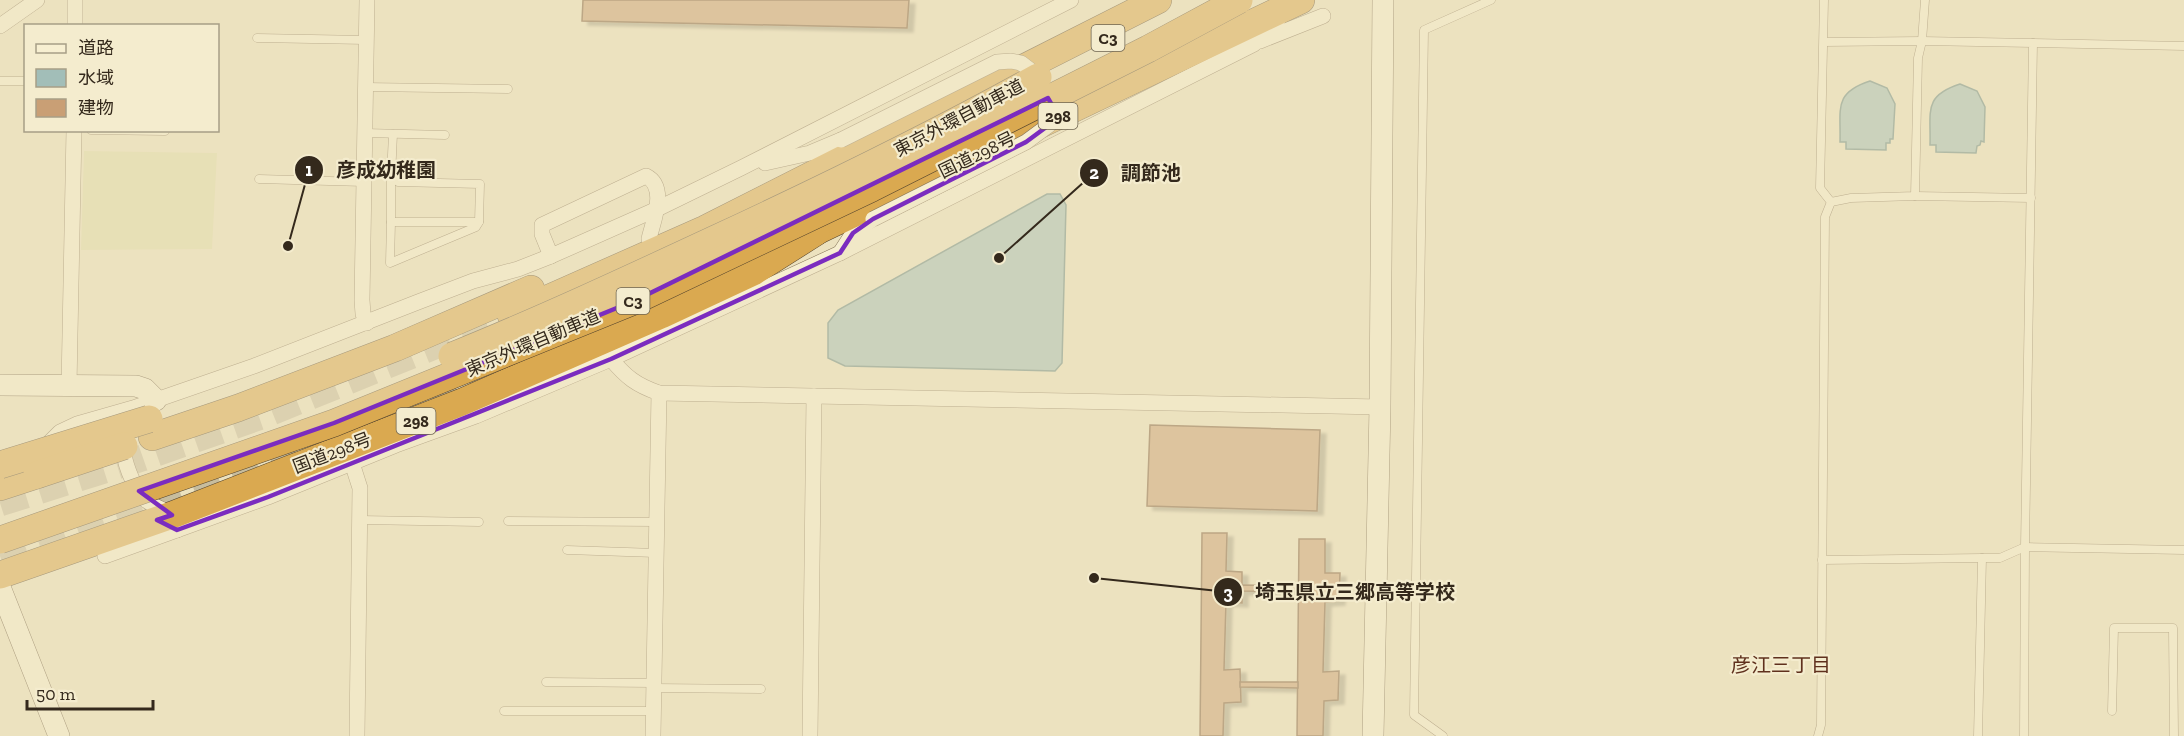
<svg xmlns="http://www.w3.org/2000/svg" width="2184" height="736" font-family="'Zilla Slab','Noto Sans JP',serif">
	<style>
		.farmland { fill: #e1ddac }
		.water { fill: #a2beb8; stroke: #6a8b86; stroke-width: 1.5 }
		.building { fill: #c99f75; stroke: #825f3f; stroke-width: 1.5; filter: url(#shadow) }
		.lines { fill: none; stroke-linecap: round; stroke-linejoin: round }
		.highway-tunnel { stroke: #c7bd9e; stroke-width: 27; stroke-dasharray: 27 14; stroke-linecap: butt }
		.lane-casing { stroke: #847358; stroke-width: 9 }
		.street-casing { stroke: #847358; stroke-width: 16 }
		.secondary-casing { stroke: #65543b; stroke-width: 22 }
		.highway-casing { stroke: #51412c; stroke-width: 28 }
		.lane { stroke: #f7efd1; stroke-width: 8 }
		.street { stroke: #f7efd1; stroke-width: 15 }
		.secondary { stroke: #f7efd1; stroke-width: 21 }
		.highway { stroke: #daa950; stroke-width: 27 }
		.street-bridge-casing { stroke: #847358; stroke-width: 16; stroke-linecap: butt }
		.highway-bridge-casing { stroke: #51412c; stroke-width: 28; stroke-linecap: butt }
		.street-bridge { stroke: #f7efd1; stroke-width: 15 }
		.highway-bridge { stroke: #daa950; stroke-width: 27 }
		.marked { fill: none; stroke: #7b2cbf; stroke-width: 4.5; stroke-linejoin: round }
		.labels { text-anchor: middle; stroke-width: 4.5; stroke-linejoin: round; paint-order: stroke }
		.shield { fill: #f4ecce; stroke: #6e6451; stroke-width: 1.5 }
		.shield-label { font-size: 16px; font-weight: bold; fill: #34291c }
		.street-label { font-size: 18px; fill: #34291c; stroke: #f4ecce }
		.neighbourhood-label { font-size: 20px; fill: #5f301d; stroke: #f4ecce }
		.leader { fill: none; stroke: #34291c; stroke-width: 2 }
		.callout-dot { fill: #34291c; stroke: #f4ecce; stroke-width: 2 }
		.mark-label { font-size: 18px; text-anchor: middle; font-weight: bold; fill: #fff }
		.callout-label { font-size: 20px; text-anchor: middle; font-weight: bold; fill: #34291c; stroke: #f4ecce; stroke-width: 4.5; stroke-linejoin: round; paint-order: stroke }
	</style>
	<defs>
		<filter id="shadow"><feDropShadow dx="6" dy="4" stdDeviation="1.5" flood-color="#0004"/></filter>
	</defs>
	<rect width="100%" height="100%" fill="#ece2bf"/>
	<!-- farmland -->
	<polygon class="farmland" points="84,151 217,153 212,249 81,250"/>
	<!-- water -->
	<g class="water">
		<path d="M1870,81L1887,88L1895,104L1893,139H1890V143H1886V150L1846,149V142H1840C1841,109 1833,93 1870,81Z"/>
		<path d="M1960,84L1977,91L1985,107L1984,142L1981,141L1980,145L1977,146L1976,153L1936,152V145H1930C1931,111 1923,96 1960,84Z"/>
		<polygon points="1047,194 1060,194 1066,205 1062,363 1055,371 845,366 828,358 828,323 838,310"/>
	</g>
	<!-- building -->
	<g class="building">
		<polygon points="583,0 909,0 907,28 582,21"/>
		<polygon points="1150,425 1320,430 1317,511 1147,506"/>
		<polygon points="1202,533 1227,533 1226,571 1242,572 1242,603 1226,602 1224,670 1240,669 1241,702 1224,703 1223,736 1200,736"/>
		<polygon points="1299,539 1325,539 1325,573 1340,573 1339,601 1325,602 1323,672 1339,671 1338,700 1324,701 1323,736 1297,736"/>
		<polygon points="1242,585 1300,586 1300,592 1242,591"/>
		<polygon points="1240,682 1298,682 1298,688 1240,687"/>
	</g>
	<g class="lines">
		<!-- highway-tunnel -->
		<g class="highway-tunnel">
			<polyline points="431,398 530,358"/>
			<polyline points="0,503 142,458 264,415 511,315"/>
			<polyline points="0,556 291,454 354,429"/>
		</g>
		<defs>
			<g id="lane">
				<polyline points="257,38 366,40"/>
				<polyline points="1824,42 1922,41 2033,43 2025,547 2000,558 1982,558 1978,736"/>
				<polyline points="2033,43 2184,46"/>
				<polyline points="0,81 26,81"/>
				<polyline points="365,87 508,89"/>
				<polyline points="91,130 165,131"/>
				<polyline points="365,133 445,135"/>
				<polyline points="364,172 384,171 391,176 391,222 479,222 480,184 398,182 391,176 393,134"/>
				<polyline points="259,179 364,182"/>
				<polyline points="1915,196 2031,198"/>
				<polyline points="1831,202 1851,198 1915,196 1918,58 1922,41 1925,0"/>
				<polyline points="391,222 390,263 476,227 479,222"/>
				<polyline points="360,520 479,522"/>
				<polyline points="508,521 656,522"/>
				<polyline points="567,550 656,553"/>
				<polyline points="1822,560 1982,558"/>
				<polyline points="546,682 653,683"/>
				<polyline points="653,688 761,689"/>
				<polyline points="504,711 653,711"/>
				<polyline points="2112,711 2114,628 2173,628 2174,736"/>
				<polyline points="1443,736 1414,715 1424,30 1491,0"/>
				<polyline points="1818,736 1821,725 1825,217 1831,202 1820,188 1824,0"/>
				<polyline points="2024,736 2025,547 2184,550"/>
			</g>
			<g id="street">
				<polyline points="75,0 75,26"/>
				<polyline points="367,0 362,300 363,314 367,323"/>
				<polyline points="0,26 37,0"/>
				<polyline points="1260,41 1323,16"/>
				<polyline points="765,163 810,153 841,140"/>
				<polyline points="840,253 853,233 873,219"/>
				<path d="M551,256L542,234V225L646,176C668,187 653,221 649,239"/>
				<path d="M611,359C626,377 636,385 659,393L1380,407"/>
				<polyline points="69,386 74,130"/>
				<path d="M124,440C120,455 134,491 147,501C154,506 164,510 172,515"/>
				<polyline points="45,447 60,432 77,424 133,408 254,366 418,302 473,281 518,269 551,256 657,209 741,168 1071,0"/>
				<polyline points="352,463 360,488 357,736"/>
				<polyline points="157,520 177,530 268,497 396,445 476,416 611,359 840,253 1254,44 1279,18"/>
				<polyline points="105,556 177,530"/>
				<polyline points="653,736 659,393"/>
				<polyline points="810,736 814,396"/>
			</g>
			<g id="secondary">
				<polyline points="0,385 136,386 145,389 156,400"/>
				<polyline points="0,587 59,736"/>
				<polyline points="1373,736 1380,407 1383,0"/>
			</g>
			<g id="highway">
				<polyline points="800,239 1301,0"/>
				<polyline points="511,315 705,229 1158,0"/>
				<polyline points="152,437 238,408 395,348 531,289"/>
				<polyline points="0,487 37,475"/>
				<polyline points="0,575 172,515 462,402 661,315 753,272 816,232"/>
			</g>
		</defs>
		<!-- lane casing -->
		<use href="#lane" class="lane-casing"/>
		<!-- street casing -->
		<use href="#street" class="street-casing"/>
		<!-- secondary casing -->
		<use href="#secondary" class="secondary-casing"/>
		<!-- highway casing -->
		<use href="#highway" class="highway-casing"/>
		<!-- lane -->
		<use href="#lane" class="lane"/>
		<!-- street -->
		<use href="#street" class="street"/>
		<!-- secondary -->
		<use href="#secondary" class="secondary"/>
		<!-- highway -->
		<use href="#highway" class="highway"/>
		<defs>
			<polyline id="street-bridge" points="841,140 997,62 1011,61 1021,63 1034,73 1052,105 1049,125 1026,142 873,219"/>
			<g id="highway-bridge">
				<path d="M452,356C541,320 627,280 713,240C823,189 932,136 1038,77"/>
				<polyline points="0,465 149,419"/>
				<polyline points="37,475 124,446"/>
				<polyline points="0,540 334,423 634,301 872,188 1148,49 1239,0"/>
			</g>
		</defs>
		<!-- street-bridge casing -->
		<use href="#street-bridge" class="street-bridge-casing"/>
		<!-- highway-bridge casing -->
		<use href="#highway-bridge" class="highway-bridge-casing"/>
		<!-- street-bridge -->
		<use href="#street-bridge" class="street-bridge"/>
		<!-- highway-bridge -->
		<use href="#highway-bridge" class="highway-bridge"/>
	</g>
	<!-- marked area -->
	<path d="M0 0H2184V736H0ZM1048,98L1052,105L1049,125L1026,142L873,219L853,233L840,253L611,359L268,497L177,530L157,520L172,515L139,491L334,423L634,301Z" fill="#ece2bf" fill-opacity=".55" fill-rule="evenodd"/>
	<path class="marked" d="M1048,98L1052,105L1049,125L1026,142L873,219L853,233L840,253L611,359L268,497L177,530L157,520L172,515L139,491L334,423L634,301Z"/>
	<g class="labels">
		<!-- shield labels -->
		<g class="shield">
			<rect x="1091.5" y="25" width="33" height="26" rx="4.5"/>
			<rect x="1038.5" y="103" width="39" height="26" rx="4.5"/>
			<rect x="616.5" y="288" width="33" height="26" rx="4.5"/>
			<rect x="396.5" y="408" width="39" height="26" rx="4.5"/>
		</g>
		<g class="shield-label">
			<text x="1108" y="44">C3</text>
			<text x="1058" y="122">298</text>
			<text x="633" y="307">C3</text>
			<text x="416" y="427">298</text>
		</g>
		<!-- street labels -->
		<g class="street-label">
			<text transform="translate(959 118) rotate(-28)" y="6">東京外環自動車道</text>
			<text transform="translate(977 155) rotate(-26)" y="6">国道298号</text>
			<text transform="translate(533 343) rotate(-23)" y="6">東京外環自動車道</text>
			<text transform="translate(332 453) rotate(-21)" y="6">国道298号</text>
		</g>
		<!-- neighbourhood labels -->
		<g class="neighbourhood-label">
			<text x="1781" y="672">彦江三丁目</text>
		</g>
	</g>
	<!-- callouts -->
	<path class="leader" d="M288 246L309 170M999 258L1094 173M1094 578L1228 592"/>
	<g class="callout-dot">
		<circle cx="288" cy="246" r="6"/>
		<circle cx="999" cy="258" r="6"/>
		<circle cx="1094" cy="578" r="6"/>
		<circle cx="309" cy="170" r="15"/>
		<circle cx="1094" cy="173" r="15"/>
		<circle cx="1228" cy="592" r="15"/>
	</g>
	<g class="mark-label">
		<text x="309" y="176">1</text>
		<text x="1094" y="179">2</text>
		<text x="1228" y="599">3</text>
	</g>
	<g class="callout-label">
		<text x="386" y="177">彦成幼稚園</text>
		<text x="1151" y="180">調節池</text>
		<text x="1355" y="599">埼玉県立三郷高等学校</text>
	</g>
	<!-- legend -->
	<rect x="24" y="24" width="195" height="108" fill="#f4ecce" stroke="#a79e87" stroke-width="1.5"/>
	<rect x="36" y="44" width="30" height="9" fill="#f7efd1" stroke="#a79e87" stroke-width="1.5"/>
	<text x="78" y="54" font-size="18" fill="#34291c">道路</text>
	<rect x="36" y="69" width="30" height="18" fill="#a2beb8" stroke="#a79e87" stroke-width="1.5"/>
	<text x="78" y="84" font-size="18" fill="#34291c">水域</text>
	<rect x="36" y="99" width="30" height="18" fill="#c99f75" stroke="#a79e87" stroke-width="1.5"/>
	<text x="78" y="114" font-size="18" fill="#34291c">建物</text>
	<!-- scale -->
	<path d="M27 700v9h126v-9" fill="none" stroke="#34291c" stroke-width="3"/>
	<text x="36" y="700" font-size="18" fill="#34291c" stroke="#f4ecce" stroke-width="4.5" paint-order="stroke">50 m</text>
</svg>
